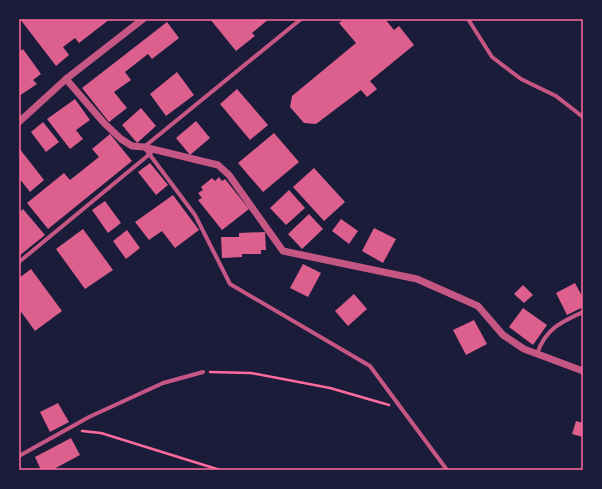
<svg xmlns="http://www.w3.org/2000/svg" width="602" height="489" font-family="Overpass,sans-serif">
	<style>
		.building { fill: #dd5f8e }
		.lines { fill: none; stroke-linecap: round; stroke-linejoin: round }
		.path { stroke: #ff6b9d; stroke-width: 2.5 }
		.minor { stroke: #c65784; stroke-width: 4 }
		.tertiary { stroke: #c65784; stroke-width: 7 }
		.neatline { fill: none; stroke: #ff6b9d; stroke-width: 1.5 }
	</style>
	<rect width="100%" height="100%" fill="#1b1b3a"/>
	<!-- building -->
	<g class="building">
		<polygon points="20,19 48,19 49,21 51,19 110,19 79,43 75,38 63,47 69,55 56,66"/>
		<polygon points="210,19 269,19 252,33 255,36 236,51"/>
		<polygon points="344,19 385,19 394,30 399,26 414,45 370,81 377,89 367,97 361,90 316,124 304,123 290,107 292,96 356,43 339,23"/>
		<polygon points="167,22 179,38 152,59 148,54 125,72 131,80 114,92 127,108 109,122 82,88"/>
		<polygon points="23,49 41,74 33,80 37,84 19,96 19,52"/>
		<polygon points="177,72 194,95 166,116 150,94"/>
		<polygon points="237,89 268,125 250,140 220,104"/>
		<polygon points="75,99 90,120 76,130 83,139 70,149 47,119"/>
		<polygon points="141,108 156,126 137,143 122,125"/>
		<polygon points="196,121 210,138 190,155 176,138"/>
		<polygon points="43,122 59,142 46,152 31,132"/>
		<polygon points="274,133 299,162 263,192 238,163"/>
		<polygon points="110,134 132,161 48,229 27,203 64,173 70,180 99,157 92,149"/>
		<polygon points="19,148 44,180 30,192 19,178"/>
		<polygon points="150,163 168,185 156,195 138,172"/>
		<polygon points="314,168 345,202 324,221 293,187"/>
		<polygon points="219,177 222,181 225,179 249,209 222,230 198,200 202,198 198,193 203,190 201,187 212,178 215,181"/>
		<polygon points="289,190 305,208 286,225 270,208"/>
		<polygon points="173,195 199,230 175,248 162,231 149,240 135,222"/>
		<polygon points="105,201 121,223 108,233 92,210"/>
		<polygon points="23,209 45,235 19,256 19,213"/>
		<polygon points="309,214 323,229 302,249 288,234"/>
		<polygon points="341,219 358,231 349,244 332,231"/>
		<polygon points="374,228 396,239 383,263 362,251"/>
		<polygon points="83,229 113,270 85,289 56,249"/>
		<polygon points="127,230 140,248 126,259 113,241"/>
		<polygon points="265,232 266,250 261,250 261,254 242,254 242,257 222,258 221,237 239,237 239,233"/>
		<polygon points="303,264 321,273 308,297 290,288"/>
		<polygon points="31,269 62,311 35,331 19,309 19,278"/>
		<polygon points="575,283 583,298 583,307 567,315 556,293"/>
		<polygon points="523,285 533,295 524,303 514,294"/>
		<polygon points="354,294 367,309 348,326 335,311"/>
		<polygon points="523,308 547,325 533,345 509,327"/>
		<polygon points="474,320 487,344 466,355 453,330"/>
		<polygon points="58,403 69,422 50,432 40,412"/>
		<polygon points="576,421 583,423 583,437 572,434"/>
		<polygon points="71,438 80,455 52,470 41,470 35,457"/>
	</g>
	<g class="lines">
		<!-- path -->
		<g class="path">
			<polyline points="210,372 251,373 330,388 389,405"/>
			<polyline points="82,431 101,433 220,470"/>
		</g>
		<!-- minor -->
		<g class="minor">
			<polyline points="301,19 144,147 195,215 230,284 370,366 447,470"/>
			<polyline points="468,19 492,57 521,79 556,96 583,117"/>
			<polyline points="19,262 151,153"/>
			<path d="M537,354C545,329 561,322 583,312"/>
			<polyline points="19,456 89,417 163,383 203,372"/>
		</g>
		<!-- tertiary -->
		<g class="tertiary">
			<polyline points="66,79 104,123 121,139 132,146 144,147 218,165 229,175 283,251 417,279 478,306 503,335 524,349 583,371"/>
			<polyline points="19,122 66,79 143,19"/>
		</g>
	</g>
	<!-- border -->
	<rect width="602" height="489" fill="none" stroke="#1b1b3a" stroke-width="40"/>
	<rect x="20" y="20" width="562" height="449" class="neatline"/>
</svg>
